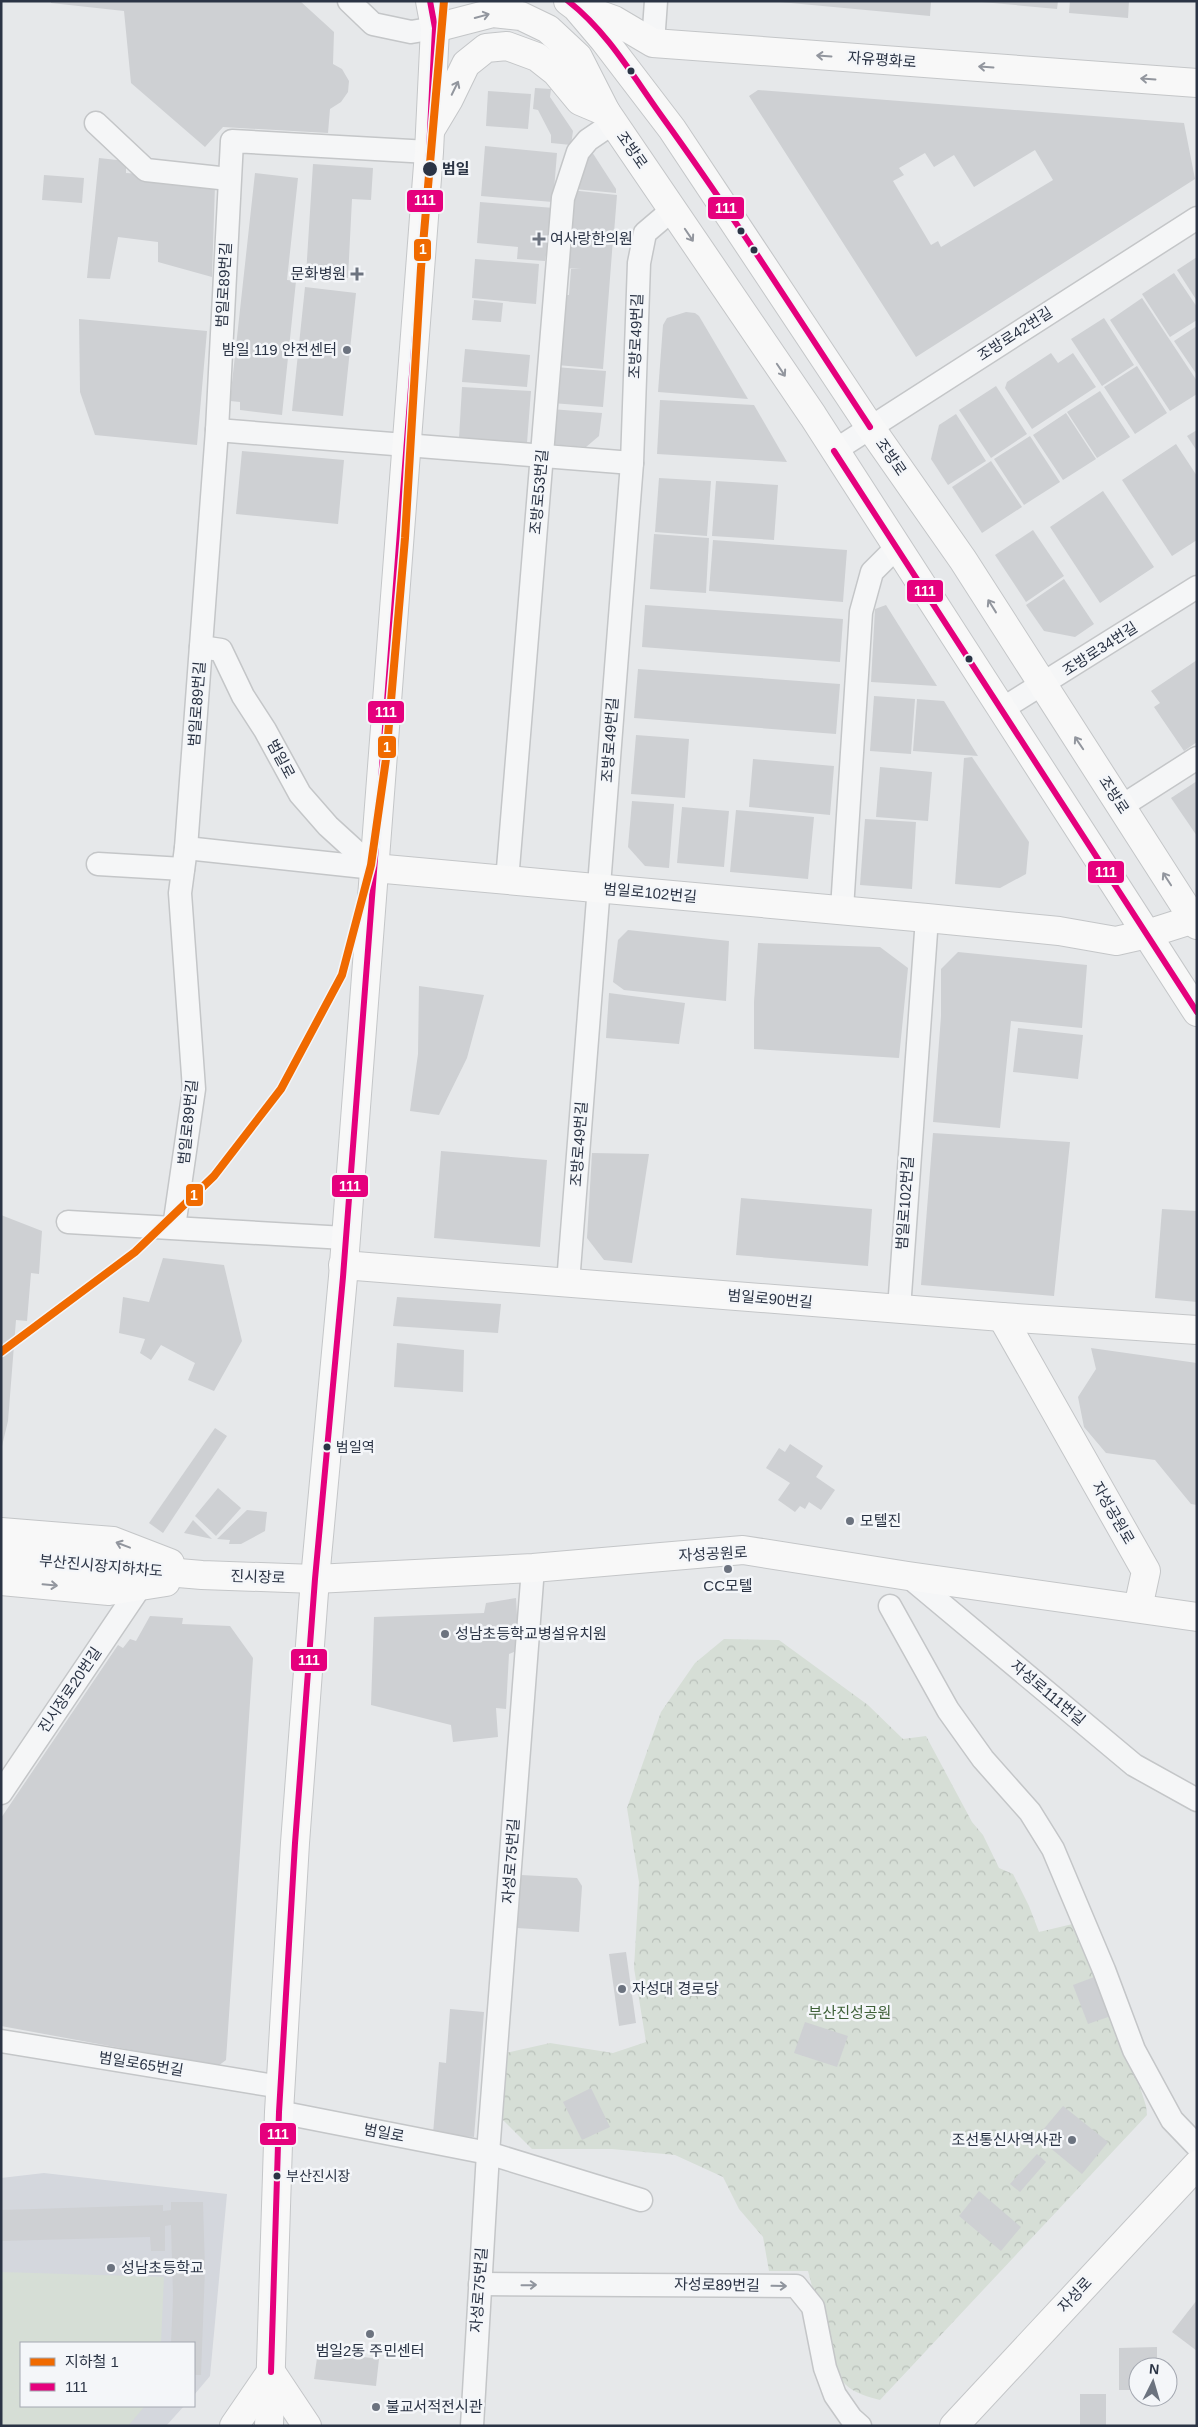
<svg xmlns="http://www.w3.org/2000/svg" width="1198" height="2427" font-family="Arial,'Noto Sans KR',sans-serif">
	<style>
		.built { fill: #d4d7dd }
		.park { fill: url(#park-crowns) }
		.garden { fill: #d6ded6 }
		.building { fill: #ced0d3; fill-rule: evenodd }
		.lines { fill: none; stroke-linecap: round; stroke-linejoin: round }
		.street-casing { stroke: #c4c6c8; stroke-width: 25 }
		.secondary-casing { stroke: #c4c6c8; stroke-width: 30 }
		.street { stroke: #f5f6f7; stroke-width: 22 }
		.secondary { stroke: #f8f8f8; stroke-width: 28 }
		.bus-1-casing { stroke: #f4f6f9; stroke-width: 10 }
		.bus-1 { stroke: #e5007d; stroke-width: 6 }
		.metro-1-casing { stroke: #f4f6f9; stroke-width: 11 }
		.metro-1 { stroke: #f06a00; stroke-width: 8 }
		.oneway { stroke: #92969e }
		.oneway2 { stroke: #90959e }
		.bus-dot { fill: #2b3445; stroke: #f4f6f9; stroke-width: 2 }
		.poi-dot { fill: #6c737f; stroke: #f4f6f9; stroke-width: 2 }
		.labels { text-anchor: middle; stroke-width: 5; stroke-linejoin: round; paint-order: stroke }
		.bus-label { font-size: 14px; fill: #2b3445; stroke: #f4f6f9; text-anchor: start }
		.street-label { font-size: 15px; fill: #2b3445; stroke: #f4f6f9 }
		.stop-label { font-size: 15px; font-weight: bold; fill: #2b3445; stroke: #f4f6f9; text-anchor: start }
		.poi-label { font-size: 15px; fill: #2b3445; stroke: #f4f6f9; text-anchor: start }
		.park-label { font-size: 15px; fill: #3f6138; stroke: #f4f6f9 }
		.line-badge { stroke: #f4f6f9; stroke-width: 2 }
		.badge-label { font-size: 14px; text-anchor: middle; font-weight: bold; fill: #fff }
	</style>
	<defs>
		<pattern id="park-crowns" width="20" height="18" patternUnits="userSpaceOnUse" patternTransform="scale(1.25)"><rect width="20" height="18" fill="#d6ded6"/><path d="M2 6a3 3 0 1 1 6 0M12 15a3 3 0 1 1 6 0" fill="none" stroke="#b8bfb9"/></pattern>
	</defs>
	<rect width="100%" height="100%" fill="#e6e8ea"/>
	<!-- built -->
	<polygon class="built" points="44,2173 227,2194 210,2376 194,2395 194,2343 21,2343 21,2406 184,2406 166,2426 1,2426 1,2178"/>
	<!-- park -->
	<path class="park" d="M724,1639L779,1640L868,1705L903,1739L926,1736L972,1822L983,1835L999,1868L1013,1874L1029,1906L1039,1932L1081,1922L1120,2024L1146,2106L1147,2115L880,2400C868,2397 854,2393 845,2384C830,2370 815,2295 808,2271H769L763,2237L739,2209L723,2177L675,2155L612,2149H532L500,2117L506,2053L550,2043L613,2053L646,2042L634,1968L639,1882L627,1808L661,1712L695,1663Z"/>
	<!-- garden -->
	<polygon class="garden" points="1,2272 164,2277 161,2343 21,2343 21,2406 145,2406 128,2426 1,2426"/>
	<!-- building -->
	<g class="building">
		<polygon points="51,1 300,1 334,32 333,64 342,69 349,81 348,92 341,102 330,109 328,133 223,127 205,147 131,83 124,11 51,3"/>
		<polygon points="769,1 931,1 930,16"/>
		<polygon points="971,1 1058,1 1057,9"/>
		<polygon points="1070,1 1129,1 1128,18 1069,13"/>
		<polygon points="535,88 551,89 550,97 573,131 571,145 551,143 551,135 538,110 533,109"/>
		<path d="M758,90L1184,123L1195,179L916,357L749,96ZM1035,150L1053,180L941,247L938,241L931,245L893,181L904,175L899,168L925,153L934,167L954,155L974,187Z"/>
		<polygon points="488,91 531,94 528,129 486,126"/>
		<polygon points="485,146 557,153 553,202 481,196"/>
		<polygon points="582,152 592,152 616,189 616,193 574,189"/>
		<polygon points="99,158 126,161 126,173 156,175 215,185 212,277 158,262 158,242 118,237 110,279 87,278"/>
		<polygon points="313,164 373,168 371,200 352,199 348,278 306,275"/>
		<polygon points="255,173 298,178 287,280 296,281 282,415 240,410 240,402 230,401"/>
		<polygon points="44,175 84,178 82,203 42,200"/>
		<polygon points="570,190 617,195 614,233 566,229"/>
		<polygon points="480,202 554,208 545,261 517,259 518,247 477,243"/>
		<polygon points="566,235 613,239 603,369 557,365 563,295 569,295 571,269 581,269 563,268"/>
		<polygon points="1197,257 1197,301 1177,270"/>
		<polygon points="475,259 539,264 536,304 472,298"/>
		<polygon points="1174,273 1197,307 1197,320 1170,337 1142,294"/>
		<polygon points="305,287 356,293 343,416 292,411"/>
		<polygon points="1142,298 1197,381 1197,394 1170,411 1110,320"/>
		<polygon points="474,300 503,303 501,322 472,320"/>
		<polygon points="686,312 695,313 699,316 748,399 658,392 663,325 667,318"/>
		<polygon points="1104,318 1134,365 1102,386 1071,339"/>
		<polygon points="79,319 207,331 197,445 95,435 80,392"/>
		<polygon points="1197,326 1197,375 1174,341"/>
		<polygon points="465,349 530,355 527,387 462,382"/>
		<polygon points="1051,353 1058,363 1073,353 1096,387 1032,429 1005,388 1007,382"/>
		<polygon points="1137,366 1167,413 1135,434 1104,387"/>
		<polygon points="555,367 606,371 603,407 552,403"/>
		<polygon points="996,386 1027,434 991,458 959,410"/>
		<polygon points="462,387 531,391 527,443 459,438"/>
		<polygon points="1100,391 1130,437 1097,458 1067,412"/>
		<polygon points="660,400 754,405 787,462 657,454"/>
		<polygon points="551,409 602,413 599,436 586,447 548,444"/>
		<polygon points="1066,413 1096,459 1063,480 1033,435"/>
		<polygon points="956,414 986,461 948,485 931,459 939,425"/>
		<polygon points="1197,430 1197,451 1187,436"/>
		<polygon points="1030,436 1060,482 1024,505 994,459"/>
		<polygon points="1176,444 1197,476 1197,540 1172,556 1122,480"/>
		<polygon points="242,451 344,460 338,524 236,514"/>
		<polygon points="991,461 1022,507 982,533 952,487"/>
		<polygon points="659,478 711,481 707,536 655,532"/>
		<polygon points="716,481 778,485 774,540 712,536"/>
		<polygon points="1103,491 1154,567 1100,603 1050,527"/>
		<polygon points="1033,530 1064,576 1026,602 995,555"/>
		<polygon points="654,534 709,538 706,593 650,589"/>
		<polygon points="713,540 847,550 843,602 709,591"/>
		<polygon points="1064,579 1094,624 1075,637 1044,631 1026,605"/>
		<polygon points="645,605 843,619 840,662 642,647"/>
		<polygon points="886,605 937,686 871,682 875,609"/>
		<polygon points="1197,660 1197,742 1184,751 1154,707 1160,703 1151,691"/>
		<polygon points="638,669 840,684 836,734 634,718"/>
		<polygon points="874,696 915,699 911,754 870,751"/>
		<polygon points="917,699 944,701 978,756 913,751"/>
		<polygon points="636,735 689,739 685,798 631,794"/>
		<polygon points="972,757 1029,842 1026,874 1000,888 955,884 964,758"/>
		<polygon points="753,759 834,766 830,815 749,807"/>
		<polygon points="880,767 932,772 928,821 876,817"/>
		<polygon points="1197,781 1197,836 1171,798"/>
		<polygon points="632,801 674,804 669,868 645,866 628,847"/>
		<polygon points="682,807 729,811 724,867 677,863"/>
		<polygon points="736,810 814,817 808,879 730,872"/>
		<polygon points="865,819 916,822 912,889 860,885"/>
		<polygon points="628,930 729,941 726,1001 624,990 613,982 618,940"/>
		<polygon points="758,943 880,947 908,968 899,1058 754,1049 754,1002"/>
		<polygon points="958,952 1087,965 1082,1028 1011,1021 1000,1128 933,1122 941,1016 941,969"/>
		<polygon points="419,986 484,995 467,1058 439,1115 410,1111 418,1054"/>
		<polygon points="609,993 685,1003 679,1044 606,1038"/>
		<polygon points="1018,1028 1083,1035 1078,1079 1013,1072"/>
		<polygon points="933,1133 1070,1142 1054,1296 921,1285"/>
		<polygon points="441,1151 547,1160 540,1247 434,1238"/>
		<polygon points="592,1153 649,1154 632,1263 604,1260 587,1238"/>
		<polygon points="741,1198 872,1209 868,1266 736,1255"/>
		<polygon points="1162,1209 1197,1211 1197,1302 1155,1298"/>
		<polygon points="1,1215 42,1231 39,1274 31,1273 27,1321 16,1320 8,1421 2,1446"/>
		<polygon points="163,1258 224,1265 242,1341 214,1391 188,1380 195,1363 161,1345 151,1360 140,1353 145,1339 119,1333 123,1297 149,1302"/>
		<polygon points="397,1297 501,1304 498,1333 393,1326"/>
		<polygon points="397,1343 464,1350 463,1392 394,1387"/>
		<polygon points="1091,1348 1197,1363 1197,1505 1191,1504 1155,1460 1106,1453 1084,1427 1078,1397 1096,1369"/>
		<polygon points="215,1428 227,1436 163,1533 149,1523"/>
		<polygon points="790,1444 823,1466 816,1477 835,1490 821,1510 809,1502 805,1509 800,1506 795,1512 778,1500 790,1483 766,1468 779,1448 785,1452"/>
		<polygon points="218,1488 241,1508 216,1536 195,1516"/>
		<polygon points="247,1510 267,1512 265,1531 241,1544 229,1544 230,1540 217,1539"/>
		<polygon points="193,1520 212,1539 184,1533"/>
		<polygon points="516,1598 519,1650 509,1654 506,1709 496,1708 498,1737 453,1742 451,1725 371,1705 374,1617 484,1613 486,1603"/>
		<polygon points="150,1616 183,1618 182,1624 230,1626 253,1658 226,2060 218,2066 1,2026 1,1818 118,1645 123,1648 130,1639 136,1641"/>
		<polygon points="521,1875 577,1878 582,1886 579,1932 517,1928"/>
		<polygon points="626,1952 636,2023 619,2026 609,1954"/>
		<polygon points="1097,1976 1111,2016 1088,2024 1073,1985"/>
		<polygon points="450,2009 484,2012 474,2137 433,2134 439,2062 446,2063"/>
		<polygon points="805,2022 848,2036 837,2067 794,2053"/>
		<polygon points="591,2088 610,2127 582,2140 563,2102"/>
		<polygon points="1063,2106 1108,2142 1082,2174 1037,2137"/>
		<polygon points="1037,2154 1046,2162 1020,2192 1010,2184"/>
		<polygon points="979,2191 1021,2227 1001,2251 959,2216"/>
		<polygon points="171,2202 203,2202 205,2269 201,2375 194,2375 194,2343 171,2343 173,2296 171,2225 165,2226 165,2251 151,2251 150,2237 1,2241 1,2210 163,2205 163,2211 171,2210"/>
		<polygon points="1197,2300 1197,2351 1172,2332"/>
		<polygon points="1157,2347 1157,2367 1138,2367 1138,2390 1119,2390 1119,2348"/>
		<polygon points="318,2351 379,2359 376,2386 314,2379"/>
		<rect x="1080" y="2394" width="26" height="32"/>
	</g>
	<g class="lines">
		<defs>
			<g id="street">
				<polyline points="349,1 373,24 411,32 435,28"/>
				<polyline points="653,43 656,1"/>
				<polyline points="96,123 146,170 229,179"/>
				<polyline points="217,430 632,463"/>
				<polyline points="834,451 1197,218"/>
				<polyline points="201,647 221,650 243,696 265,730 300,794 328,826 374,868"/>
				<polyline points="1002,709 1197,587"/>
				<polyline points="1122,806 1197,758"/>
				<polyline points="186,848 374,868"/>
				<polyline points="98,864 183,869"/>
				<polyline points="507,881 563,198 578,152 588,140 613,123"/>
				<polyline points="842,909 861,612 872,572 896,548"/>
				<polyline points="68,1222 345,1238"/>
				<polyline points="174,1227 194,1089 180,893 186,848 217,430 232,141 429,152"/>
				<polyline points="568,1283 632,463 639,263 645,233 672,210"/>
				<polyline points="899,1309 927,918"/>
				<polyline points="908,1576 1134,1765 1197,1800"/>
				<polyline points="890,1606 948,1710 983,1759 1030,1812 1053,1849 1104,1970 1134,2050 1172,2120 1197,2146"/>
				<polyline points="1,1793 140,1587"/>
				<polyline points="1,2041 281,2087"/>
				<polyline points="279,2112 488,2153 641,2200"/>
				<polyline points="480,2284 796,2286 813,2307 825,2368 835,2395 851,2418 860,2426"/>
				<polyline points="472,2426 488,2153 533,1568"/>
			</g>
			<g id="secondary">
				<polyline points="568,1 576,7 604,40 672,129 870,427 963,560 1197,925"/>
				<polyline points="578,7 614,20 653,43 1197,83"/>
				<polyline points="435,28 493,13 521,16 548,29 578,57 606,112 813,416 1197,1012"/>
				<polyline points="431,129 449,99 466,64 486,48 507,46 537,57 556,72 580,101 606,112"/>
				<polyline points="374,868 927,918 1059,931 1116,941 1147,934 1197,918"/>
				<polyline points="343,1265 1002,1317 1197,1330"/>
				<polyline points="1002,1317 1146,1571 1138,1608"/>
				<polyline points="1,1532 113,1541 170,1563"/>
				<polyline points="1,1558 202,1575 315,1579 533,1568 743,1550 908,1576 1197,1617"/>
				<polyline points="1,1581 109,1591 166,1582"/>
				<polyline points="271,2372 307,2426"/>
				<polyline points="234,2426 271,2372"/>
				<polyline points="269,2426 279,2112 295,1843 315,1579 343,1277 429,152 435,28 430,1"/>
				<polyline points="954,2426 1197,2165"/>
			</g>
		</defs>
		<!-- street casing -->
		<use href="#street" class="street-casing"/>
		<!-- secondary casing -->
		<use href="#secondary" class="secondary-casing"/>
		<!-- street -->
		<use href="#street" class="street"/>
		<!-- secondary -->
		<use href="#secondary" class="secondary"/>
		<defs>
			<g id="bus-1">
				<path d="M568,1C608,32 634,78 663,118C736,219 802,324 870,427"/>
				<polyline points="834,451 1197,1012"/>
				<polyline points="271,2372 279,2112 295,1843 315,1579 343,1277 429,152 435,28 430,1"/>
			</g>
		</defs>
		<!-- bus-1 casing -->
		<use href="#bus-1" class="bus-1-casing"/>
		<!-- bus-1 -->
		<use href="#bus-1" class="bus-1"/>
		<defs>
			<polyline id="metro-1" points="1,1352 135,1252 214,1176 281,1089 342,975 371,865 386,759 405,538 421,268 444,1"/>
		</defs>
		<!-- metro-1 casing -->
		<use href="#metro-1" class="metro-1-casing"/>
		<!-- metro-1 -->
		<use href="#metro-1" class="metro-1"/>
	</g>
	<!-- one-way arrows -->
	<defs><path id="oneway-shaft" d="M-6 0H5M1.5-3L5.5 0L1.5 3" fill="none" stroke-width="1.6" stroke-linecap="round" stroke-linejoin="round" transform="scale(1.25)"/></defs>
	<g class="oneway">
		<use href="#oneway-shaft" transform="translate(482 16) rotate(-15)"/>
		<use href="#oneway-shaft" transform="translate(824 56) rotate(-176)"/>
		<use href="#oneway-shaft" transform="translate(986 67) rotate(-176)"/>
		<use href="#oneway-shaft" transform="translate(1148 79) rotate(-176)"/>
		<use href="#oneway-shaft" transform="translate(455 88) rotate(-64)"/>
		<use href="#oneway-shaft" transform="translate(689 235) rotate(56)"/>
		<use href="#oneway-shaft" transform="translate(781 370) rotate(56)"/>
		<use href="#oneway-shaft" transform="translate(992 606) rotate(-122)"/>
		<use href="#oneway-shaft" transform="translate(1079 743) rotate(-124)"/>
		<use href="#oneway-shaft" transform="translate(1167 879) rotate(-123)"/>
		<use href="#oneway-shaft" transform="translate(123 1545) rotate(-159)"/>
		<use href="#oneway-shaft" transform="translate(50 1585) rotate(5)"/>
	</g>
	<g class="oneway2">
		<use href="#oneway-shaft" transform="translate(529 2285) rotate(-1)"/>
		<use href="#oneway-shaft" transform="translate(779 2286) rotate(1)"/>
	</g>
	<!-- markers -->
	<g class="bus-dot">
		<circle cx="631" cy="71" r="4.5"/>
		<circle cx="430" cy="169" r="8"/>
		<circle cx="741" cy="231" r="4.5"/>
		<circle cx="754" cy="250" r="4.5"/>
		<circle cx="969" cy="659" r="4.5"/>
		<circle cx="327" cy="1447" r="4.5"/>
		<circle cx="277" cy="2176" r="4.5"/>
	</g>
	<g class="poi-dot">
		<path d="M536.5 231.5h5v5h5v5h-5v5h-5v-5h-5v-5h5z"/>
		<path d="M354.5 266.5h5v5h5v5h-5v5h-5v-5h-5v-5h5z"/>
		<circle cx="347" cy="350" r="5"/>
		<circle cx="850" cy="1521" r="5"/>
		<circle cx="728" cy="1569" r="5"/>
		<circle cx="445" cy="1634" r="5"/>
		<circle cx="622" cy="1989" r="5"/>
		<circle cx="1072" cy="2140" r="5"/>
		<circle cx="111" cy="2268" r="5"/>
		<circle cx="370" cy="2334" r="5"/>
		<circle cx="376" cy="2407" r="5"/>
	</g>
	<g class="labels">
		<!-- bus labels -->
		<g class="bus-label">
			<text x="336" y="1452">범일역</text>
			<text x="286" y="2181">부산진시장</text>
		</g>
		<!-- street labels -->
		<g class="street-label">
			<text transform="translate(882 60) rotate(4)" y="5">자유평화로</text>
			<text transform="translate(632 150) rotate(55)" y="5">조방로</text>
			<text transform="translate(224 285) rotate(-87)" y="5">범일로89번길</text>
			<text transform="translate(1015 334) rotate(-33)" y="5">조방로42번길</text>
			<text transform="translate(636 336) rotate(-88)" y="5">조방로49번길</text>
			<text transform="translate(891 457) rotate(55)" y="5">조방로</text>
			<text transform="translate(539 492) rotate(-85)" y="5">조방로53번길</text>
			<text transform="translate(1100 649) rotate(-33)" y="5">조방로34번길</text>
			<text transform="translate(197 704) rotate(-86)" y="5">범일로89번길</text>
			<text transform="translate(610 740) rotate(-86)" y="5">조방로49번길</text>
			<text transform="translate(281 759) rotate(62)" y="5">범일로</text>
			<text transform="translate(1114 795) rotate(57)" y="5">조방로</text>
			<text transform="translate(650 893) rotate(5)" y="5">범일로102번길</text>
			<text transform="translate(188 1122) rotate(-84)" y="5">범일로89번길</text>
			<text transform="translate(579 1144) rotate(-86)" y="5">조방로49번길</text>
			<text transform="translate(905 1203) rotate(-86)" y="5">범일로102번길</text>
			<text transform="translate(770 1299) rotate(5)" y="5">범일로90번길</text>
			<text transform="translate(1113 1513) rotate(60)" y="5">자성공원로</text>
			<text transform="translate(713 1554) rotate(-3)" y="5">자성공원로</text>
			<text transform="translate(101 1566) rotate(5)" y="5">부산진시장지하차도</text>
			<text transform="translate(258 1577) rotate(2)" y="5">진시장로</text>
			<text transform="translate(70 1690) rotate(-56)" y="5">진시장로20번길</text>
			<text transform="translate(1048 1693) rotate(40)" y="5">자성로111번길</text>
			<text transform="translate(511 1861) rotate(-86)" y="5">자성로75번길</text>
			<text transform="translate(141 2064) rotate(9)" y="5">범일로65번길</text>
			<text transform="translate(384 2133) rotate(11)" y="5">범일로</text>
			<text transform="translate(717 2285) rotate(1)" y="5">자성로89번길</text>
			<text transform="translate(479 2290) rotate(-86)" y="5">자성로75번길</text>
			<text transform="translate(1075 2295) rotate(-47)" y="5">자성로</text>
		</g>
		<!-- stop labels -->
		<g class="stop-label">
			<text x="442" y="174">범일</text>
		</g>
		<!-- poi labels -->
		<g class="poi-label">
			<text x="550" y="244">여사랑한의원</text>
			<text x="346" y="279" text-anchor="end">문화병원</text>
			<text x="337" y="355" text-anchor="end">밤일 119 안전센터</text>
			<text x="860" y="1526">모텔진</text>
			<text x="728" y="1591" text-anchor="middle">CC모텔</text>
			<text x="455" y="1639">성남초등학교병설유치원</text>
			<text x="632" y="1994">자성대 경로당</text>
			<text x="1062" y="2145" text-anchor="end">조선통신사역사관</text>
			<text x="121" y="2273">성남초등학교</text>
			<text x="370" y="2356" text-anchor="middle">범일2동 주민센터</text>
			<text x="386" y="2412">불교서적전시관</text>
		</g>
		<!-- park labels -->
		<g class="park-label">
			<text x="850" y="2018">부산진성공원</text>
		</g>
	</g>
	<g class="line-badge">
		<rect x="406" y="189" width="38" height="24" rx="5" fill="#e5007d"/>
		<rect x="707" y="196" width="38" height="24" rx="5" fill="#e5007d"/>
		<rect x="413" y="238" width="19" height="24" rx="5" fill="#f06a00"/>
		<rect x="906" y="579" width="38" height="24" rx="5" fill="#e5007d"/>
		<rect x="367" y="700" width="38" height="24" rx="5" fill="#e5007d"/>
		<rect x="377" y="735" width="20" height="24" rx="5" fill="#f06a00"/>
		<rect x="1087" y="860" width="38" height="24" rx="5" fill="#e5007d"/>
		<rect x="331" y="1174" width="38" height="24" rx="5" fill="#e5007d"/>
		<rect x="185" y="1183" width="19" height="24" rx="5" fill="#f06a00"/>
		<rect x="290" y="1648" width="38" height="24" rx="5" fill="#e5007d"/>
		<rect x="259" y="2122" width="38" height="24" rx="5" fill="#e5007d"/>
	</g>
	<g class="badge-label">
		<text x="425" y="205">111</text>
		<text x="726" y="213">111</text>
		<text x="423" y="254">1</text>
		<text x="925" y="596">111</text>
		<text x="386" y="717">111</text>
		<text x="387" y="752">1</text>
		<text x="1106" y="877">111</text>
		<text x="350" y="1191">111</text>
		<text x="194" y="1200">1</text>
		<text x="309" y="1665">111</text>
		<text x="278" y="2139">111</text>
	</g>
	<!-- border -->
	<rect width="1198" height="2427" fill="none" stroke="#2b3445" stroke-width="5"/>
	<!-- legend -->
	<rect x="20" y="2342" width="175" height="65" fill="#f4f6f9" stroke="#a4a8b1"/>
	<rect x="30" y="2358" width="25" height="8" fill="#f06a00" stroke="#a4a8b1"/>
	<text x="65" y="2367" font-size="15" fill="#2b3445">지하철 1</text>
	<rect x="30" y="2383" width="25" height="8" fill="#e5007d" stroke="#a4a8b1"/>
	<text x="65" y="2392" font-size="15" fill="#2b3445">111</text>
	<!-- north arrow -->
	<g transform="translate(1153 2382) rotate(5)"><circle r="24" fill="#f4f6f9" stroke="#a4a8b1"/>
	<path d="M0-4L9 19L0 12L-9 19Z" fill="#6c737f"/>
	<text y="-8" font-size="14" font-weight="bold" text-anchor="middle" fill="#2b3445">N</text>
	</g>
</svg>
